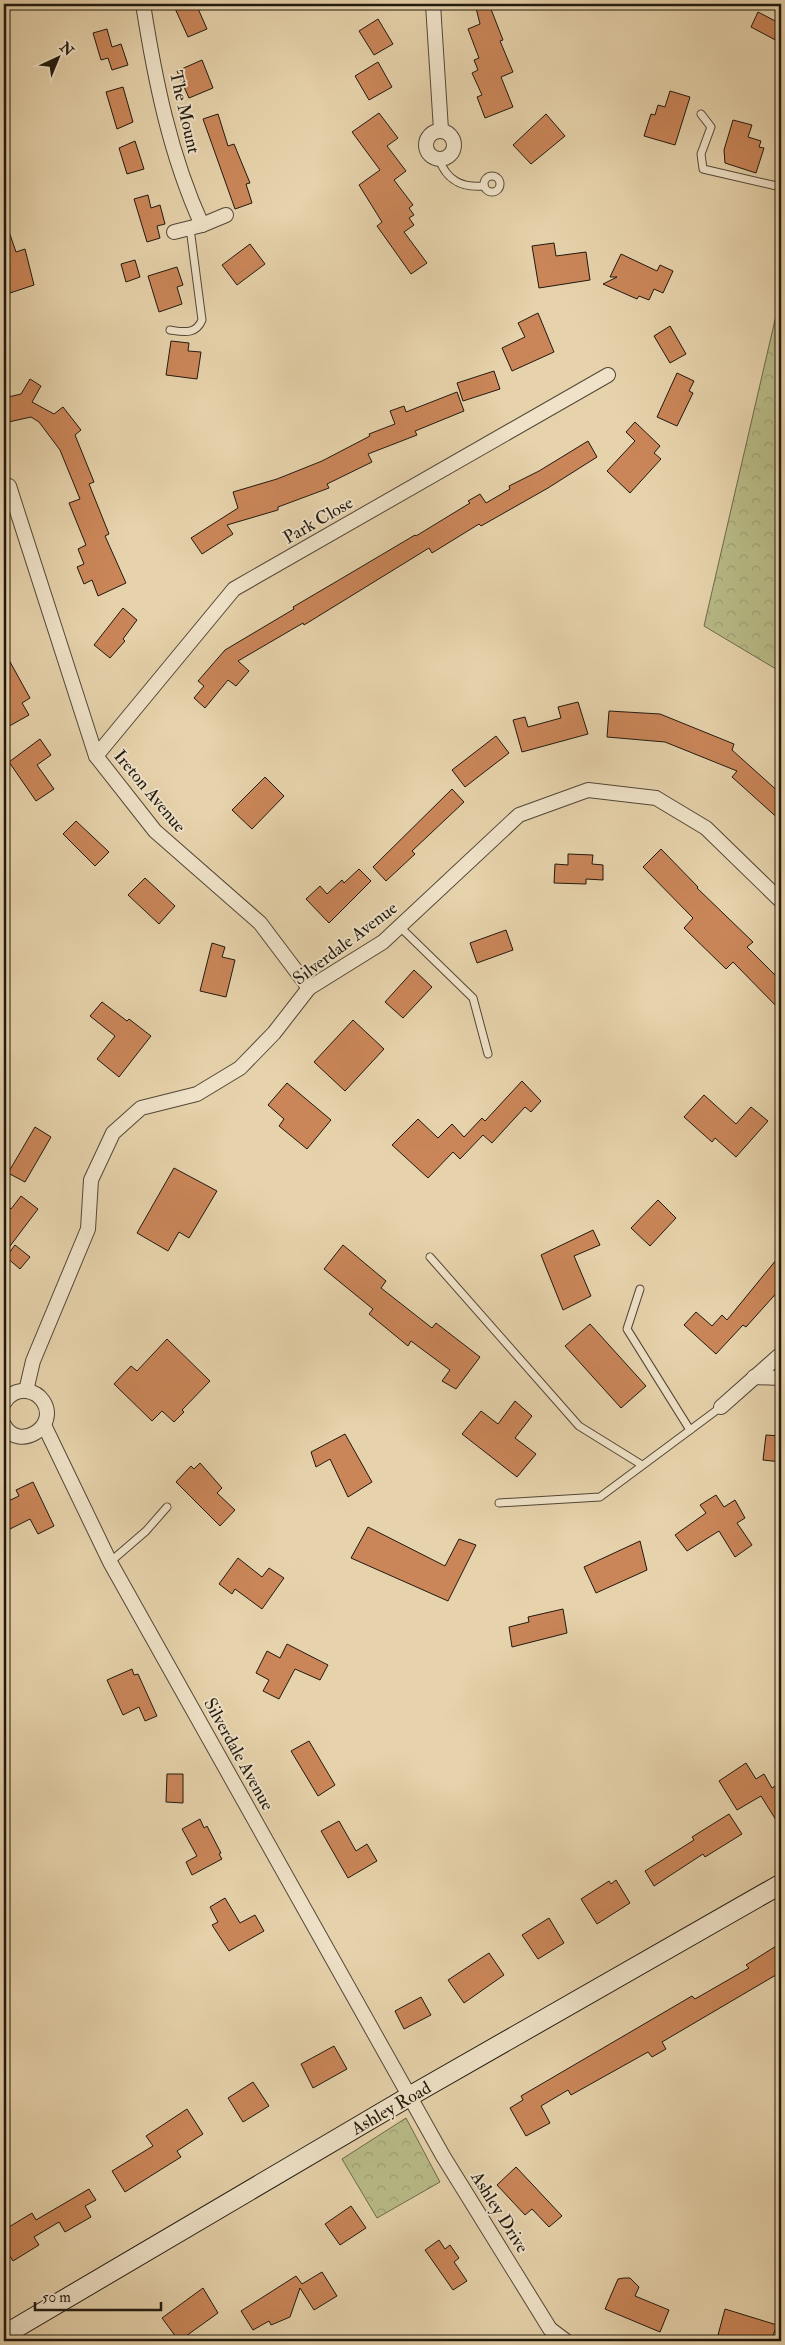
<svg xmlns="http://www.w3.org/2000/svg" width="785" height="2345" font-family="'IM FELL Double Pica',serif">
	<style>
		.forest { fill: url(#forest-crowns); stroke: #6c6a4b }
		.building { fill: #ca8659; stroke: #20190f }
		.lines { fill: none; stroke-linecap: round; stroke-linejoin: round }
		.service-casing { stroke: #524736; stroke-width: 9 }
		.minor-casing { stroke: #524736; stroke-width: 16 }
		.secondary-casing { stroke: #20190f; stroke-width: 21 }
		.service { stroke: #efe2c8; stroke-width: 7 }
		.minor { stroke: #efe2c8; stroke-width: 14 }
		.secondary { stroke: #efe2c8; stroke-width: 19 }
		.labels { text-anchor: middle; stroke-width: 4; stroke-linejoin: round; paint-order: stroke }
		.street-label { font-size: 18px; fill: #20190f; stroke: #efe2c8 }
	</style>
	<defs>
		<pattern id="forest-crowns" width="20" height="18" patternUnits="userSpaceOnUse" patternTransform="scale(1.25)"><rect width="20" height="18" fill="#b8bb87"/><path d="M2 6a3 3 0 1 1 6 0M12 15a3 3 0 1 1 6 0" fill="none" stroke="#9ea073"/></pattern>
	</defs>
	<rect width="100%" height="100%" fill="#e6d2ab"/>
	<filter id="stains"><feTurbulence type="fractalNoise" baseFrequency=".004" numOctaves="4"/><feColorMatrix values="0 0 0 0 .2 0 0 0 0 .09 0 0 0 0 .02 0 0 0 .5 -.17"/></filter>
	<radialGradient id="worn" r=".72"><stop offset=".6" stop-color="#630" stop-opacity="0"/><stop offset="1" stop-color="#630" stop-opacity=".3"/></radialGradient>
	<!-- forest -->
	<g class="forest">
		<polygon points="781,294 781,672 704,626"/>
		<polygon points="406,2118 440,2182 377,2218 342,2159"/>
	</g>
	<!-- building -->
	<g class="building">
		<polygon points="173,4 196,4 207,29 188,37"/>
		<polygon points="475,4 489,4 503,40 500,41 513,72 501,77 513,107 485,118 477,97 482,95 472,73 478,70 474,60 479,58 468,29 480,24"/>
		<polygon points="758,12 781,24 781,43 751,27"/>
		<polygon points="378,19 393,44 374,55 359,31"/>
		<polygon points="107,29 112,47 121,44 128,65 112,70 108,58 101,60 93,33"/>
		<polygon points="202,60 213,88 189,98 177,71"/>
		<polygon points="378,62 392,87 369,100 355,76"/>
		<polygon points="123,87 133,122 117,129 106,92"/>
		<polygon points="670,91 690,97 675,145 644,136 651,114 655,115 658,105 665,107"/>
		<polygon points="379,113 398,138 387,146 406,171 394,180 413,205 409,208 414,215 409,218 414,225 404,232 427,263 411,274 377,226 382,222 359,185 380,170 352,132"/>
		<polygon points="218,114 228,146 234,144 250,183 246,184 252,203 235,209 203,119"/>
		<polygon points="546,114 565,136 531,164 513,145"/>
		<polygon points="733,120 752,125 748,137 761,141 759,147 764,148 756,173 725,163 724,150"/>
		<polygon points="135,141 144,169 127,174 119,148"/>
		<polygon points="148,195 151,208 160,205 165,224 157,226 160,238 147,242 134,199"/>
		<polygon points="4,223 6,223 16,252 25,249 34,285 4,295"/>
		<polygon points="554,243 556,256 586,252 590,280 539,288 532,246"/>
		<polygon points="250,244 265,264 237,285 222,265"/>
		<polygon points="621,254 657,271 660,265 673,271 663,293 654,289 649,300 639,296 637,299 603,284 617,277 610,277"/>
		<polygon points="135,260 140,277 126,282 121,264"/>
		<polygon points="177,267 183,285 177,287 182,304 159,312 148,276"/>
		<polygon points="538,313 554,352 512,371 502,348 525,337 518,323"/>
		<polygon points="670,326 686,354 670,363 654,336"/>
		<polygon points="171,341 189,343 188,351 201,352 197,379 166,375"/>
		<polygon points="494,371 500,389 463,401 457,383"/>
		<polygon points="677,373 694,381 689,391 693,393 677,426 657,417"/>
		<polygon points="30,379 41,386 32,402 54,414 63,407 81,430 75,435 94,482 89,484 109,534 105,536 126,583 98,596 92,580 84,584 77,567 84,564 78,549 86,545 69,503 80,499 60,450 39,422 31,417 4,423 4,398 21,394"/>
		<polygon points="457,392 464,411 415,431 417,435 368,454 372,462 327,484 329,488 278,507 278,510 227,525 233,534 202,554 191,538 238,508 233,492 277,479 322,461 370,436 369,434 395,424 390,411 404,406 406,412"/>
		<polygon points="635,422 660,446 654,453 661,459 630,493 607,471 635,441 626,432"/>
		<polygon points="588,441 597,457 548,488 481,526 479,524 432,553 429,548 304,625 303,623 238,661 249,671 236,686 228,680 205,708 194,698 204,686 198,681 225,650 294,609 293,607 339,580 415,535 416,536 470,503 468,501 480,494 486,503 510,489 509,486 539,471"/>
		<polygon points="123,608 137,620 123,639 125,641 110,658 94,645"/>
		<polygon points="4,651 30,698 22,703 29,715 4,729"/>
		<polygon points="578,702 588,734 522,752 513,720 525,717 528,727 561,718 558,707"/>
		<polygon points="609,711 660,714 734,744 732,750 781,794 781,821 732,777 737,771 665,742 607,737"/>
		<polygon points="496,736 509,753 465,787 452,770"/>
		<polygon points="40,739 51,755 37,765 54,789 36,801 9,762"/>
		<polygon points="265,777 284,796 252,829 232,810"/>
		<polygon points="452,789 464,802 412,851 415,854 386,881 373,867"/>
		<polygon points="76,821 109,852 95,866 63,834"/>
		<polygon points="661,849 698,887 697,888 753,942 747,947 781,981 781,1011 733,962 726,969 684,928 693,918 643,867"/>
		<polygon points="568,854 593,855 592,864 603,865 603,880 586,879 586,884 554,883 555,864 568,865"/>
		<polygon points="359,869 371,881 329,923 306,899 320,886 327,894 342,880 344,883"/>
		<polygon points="145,878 175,906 159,924 128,895"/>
		<polygon points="506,930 513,950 477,963 470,943"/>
		<polygon points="212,943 225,947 222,957 235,960 226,997 200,991"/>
		<polygon points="414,970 432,987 403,1018 385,1002"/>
		<polygon points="102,1002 127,1021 129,1019 151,1036 119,1077 97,1059 115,1036 90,1016"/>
		<polygon points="353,1020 384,1049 345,1091 314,1062"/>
		<polygon points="522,1081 541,1101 531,1112 525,1107 492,1143 483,1135 460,1159 453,1152 428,1178 392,1145 418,1119 438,1138 452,1124 464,1137 482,1118 485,1121"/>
		<polygon points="287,1083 331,1120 307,1149 279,1126 284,1119 268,1105"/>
		<polygon points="704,1095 736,1124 751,1107 768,1121 736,1157 715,1138 712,1142 684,1117"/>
		<polygon points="35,1127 51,1137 25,1182 8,1173"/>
		<polygon points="174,1168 217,1191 189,1238 179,1232 168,1251 137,1233"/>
		<polygon points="21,1196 38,1209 4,1254 4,1203 11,1209"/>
		<polygon points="658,1200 676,1218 650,1246 631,1228"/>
		<polygon points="593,1230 600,1245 574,1256 591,1296 563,1310 541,1255"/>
		<polygon points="15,1245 30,1257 20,1269 6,1257"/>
		<polygon points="343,1245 386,1281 381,1288 432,1328 436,1323 480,1357 456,1389 442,1381 450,1370 411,1341 408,1346 369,1314 373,1309 324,1269"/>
		<polygon points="781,1254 781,1288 746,1327 743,1325 716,1354 684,1325 696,1312 712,1326 722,1315 727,1320"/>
		<polygon points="590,1324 646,1386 621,1408 565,1346"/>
		<polygon points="167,1339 210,1381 182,1410 184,1412 174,1422 162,1411 152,1421 114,1384 131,1366 137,1371"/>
		<polygon points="515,1401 532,1416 515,1438 536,1454 517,1477 462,1434 481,1411 498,1424"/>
		<polygon points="345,1434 372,1482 348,1497 330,1459 316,1467 311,1452"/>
		<polygon points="766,1435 781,1436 781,1462 763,1460"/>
		<polygon points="200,1463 222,1488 217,1493 235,1510 220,1526 176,1482 191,1466 194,1469"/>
		<polygon points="33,1482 54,1526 38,1534 30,1519 4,1532 4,1503 19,1496 16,1490"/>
		<polygon points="716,1495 724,1507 735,1500 745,1518 737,1523 752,1545 735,1557 719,1531 687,1551 675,1535 706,1513 700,1505"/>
		<polygon points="368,1527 445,1566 459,1539 476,1545 448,1601 351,1558"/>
		<polygon points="640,1541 647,1570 596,1593 584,1567"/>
		<polygon points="238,1558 262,1577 269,1568 284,1578 262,1609 235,1589 232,1594 219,1584"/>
		<polygon points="563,1609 567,1633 512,1647 509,1627 529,1622 528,1617"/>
		<polygon points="287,1644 328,1665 320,1680 295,1669 279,1699 263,1691 269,1680 256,1673 267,1651 280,1658"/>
		<polygon points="132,1669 134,1675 138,1674 157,1716 145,1721 139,1707 123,1715 107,1680"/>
		<polygon points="309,1741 335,1785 318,1796 291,1751"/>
		<polygon points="746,1763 756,1779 764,1774 772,1788 781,1782 781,1828 761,1796 737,1810 719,1781"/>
		<polygon points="167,1774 183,1774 183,1803 166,1802"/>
		<polygon points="729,1814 742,1834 705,1857 703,1854 654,1886 645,1871 694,1840 692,1837"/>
		<polygon points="200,1819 204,1828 207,1826 221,1853 219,1854 222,1859 192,1875 186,1862 197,1856 182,1829"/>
		<polygon points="339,1821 356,1851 367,1844 377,1861 348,1878 321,1831"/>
		<polygon points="616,1880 630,1903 597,1924 581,1899 609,1881 611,1884"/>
		<polygon points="225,1898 240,1923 255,1915 264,1931 229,1951 212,1925 218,1922 210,1907"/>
		<polygon points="549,1918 564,1943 538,1959 522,1935"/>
		<polygon points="781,1943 781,1972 662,2042 666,2049 652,2057 648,2052 571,2095 568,2090 541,2106 550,2123 526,2136 510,2108 523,2100 521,2096 692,1996 695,1999 749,1968 746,1965"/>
		<polygon points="489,1953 504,1975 464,2003 448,1980"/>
		<polygon points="421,1997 431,2015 404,2029 395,2011"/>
		<polygon points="334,2046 347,2069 313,2088 301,2064"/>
		<polygon points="253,2082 269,2106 243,2122 228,2098"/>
		<polygon points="187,2109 203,2134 177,2151 181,2157 125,2192 112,2171 153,2146 146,2136"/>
		<polygon points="516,2167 562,2216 549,2227 532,2209 525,2215 497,2185"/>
		<polygon points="89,2189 96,2200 85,2206 91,2217 65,2232 59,2222 34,2237 39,2245 13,2261 4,2247 4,2230 32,2213 36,2220"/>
		<polygon points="351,2206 366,2228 340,2245 325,2224"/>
		<polygon points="439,2240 445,2249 450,2245 459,2258 454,2262 467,2281 453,2290 425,2250"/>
		<polygon points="322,2272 337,2296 314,2310 300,2288 290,2317 271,2325 269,2321 253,2330 241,2311 296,2276 302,2284"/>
		<polygon points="624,2278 630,2278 639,2287 635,2296 669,2310 660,2332 605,2309 618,2279"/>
		<polygon points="203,2288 218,2313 179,2341 162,2318"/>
		<polygon points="725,2309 777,2325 771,2341 739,2341 718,2335"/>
	</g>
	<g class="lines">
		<defs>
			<g id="service">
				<polyline points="701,114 711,127 701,154 703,169 781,187"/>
				<path d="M439,159C447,181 462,188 484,186"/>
				<circle cx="492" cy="184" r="8"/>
				<path d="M170,330C183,332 196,335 202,320L190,228"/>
				<polyline points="400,927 473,998 488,1054"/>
				<polyline points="430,1257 579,1426 642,1465"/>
				<polyline points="640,1289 627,1329 690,1430"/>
				<polyline points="499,1503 600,1497 721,1407"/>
				<polyline points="110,1562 146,1531 167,1507"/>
			</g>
			<g id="minor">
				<path d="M143,4C155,80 170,155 202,225"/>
				<polyline points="433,4 441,130"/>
				<circle cx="440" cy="145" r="14"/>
				<polyline points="174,232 202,225 226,215"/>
				<polyline points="9,486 96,756 155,831 260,923 309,988"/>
				<polyline points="96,756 234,589 608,375"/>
				<polyline points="754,1377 781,1378"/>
				<polyline points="26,1391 33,1361 88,1229 91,1180 113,1133 141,1108 197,1094 240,1068 274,1033 309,988 383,942 519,815 588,790 656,798 706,828 781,901"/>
				<path d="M4,1403C8,1395 17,1390 27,1391C33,1392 39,1395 43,1401C60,1427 18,1452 4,1425"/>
				<polyline points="721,1407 781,1354"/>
				<polyline points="44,1425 110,1562 443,2156 550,2329 566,2341"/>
			</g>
			<polyline id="secondary" points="4,2335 410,2096 781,1884"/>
		</defs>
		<!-- service casing -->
		<use href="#service" class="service-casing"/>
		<!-- minor casing -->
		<use href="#minor" class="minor-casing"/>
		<!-- secondary casing -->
		<use href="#secondary" class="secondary-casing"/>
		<!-- service -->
		<use href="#service" class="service"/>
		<!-- minor -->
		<use href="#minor" class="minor"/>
		<!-- secondary -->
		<use href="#secondary" class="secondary"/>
	</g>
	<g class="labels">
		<!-- street labels -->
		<g class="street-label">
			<text transform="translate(185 112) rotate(77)" y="6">The Mount</text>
			<text transform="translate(318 520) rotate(-30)" y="6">Park Close</text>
			<text transform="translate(150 791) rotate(50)" y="6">Ireton Avenue</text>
			<text transform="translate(345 943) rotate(-37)" y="6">Silverdale Avenue</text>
			<text transform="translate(239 1754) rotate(61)" y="6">Silverdale Avenue</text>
			<text transform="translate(391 2108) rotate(-30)" y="6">Ashley Road</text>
			<text transform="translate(500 2212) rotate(58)" y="6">Ashley Drive</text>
		</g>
	</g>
	<!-- margin -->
	<rect width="785" height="2345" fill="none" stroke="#e6d2ab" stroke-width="20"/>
	<rect x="5" y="5" width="775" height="2335" fill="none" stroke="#20190f" stroke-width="2.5"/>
	<rect x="10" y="10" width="765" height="2325" fill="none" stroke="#20190f"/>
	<!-- north arrow -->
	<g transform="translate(58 58) rotate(44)" stroke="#efe2c8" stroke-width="4" paint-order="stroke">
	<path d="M0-4L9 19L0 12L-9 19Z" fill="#20190f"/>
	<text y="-8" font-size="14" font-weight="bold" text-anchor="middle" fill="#20190f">N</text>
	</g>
	<!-- scale -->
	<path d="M35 2302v8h126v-8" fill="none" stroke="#20190f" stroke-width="2.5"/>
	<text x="42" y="2302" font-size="15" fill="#20190f" stroke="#efe2c8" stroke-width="4" paint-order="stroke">50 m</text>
	<rect width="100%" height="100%" filter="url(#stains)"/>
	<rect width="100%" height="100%" fill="url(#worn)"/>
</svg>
